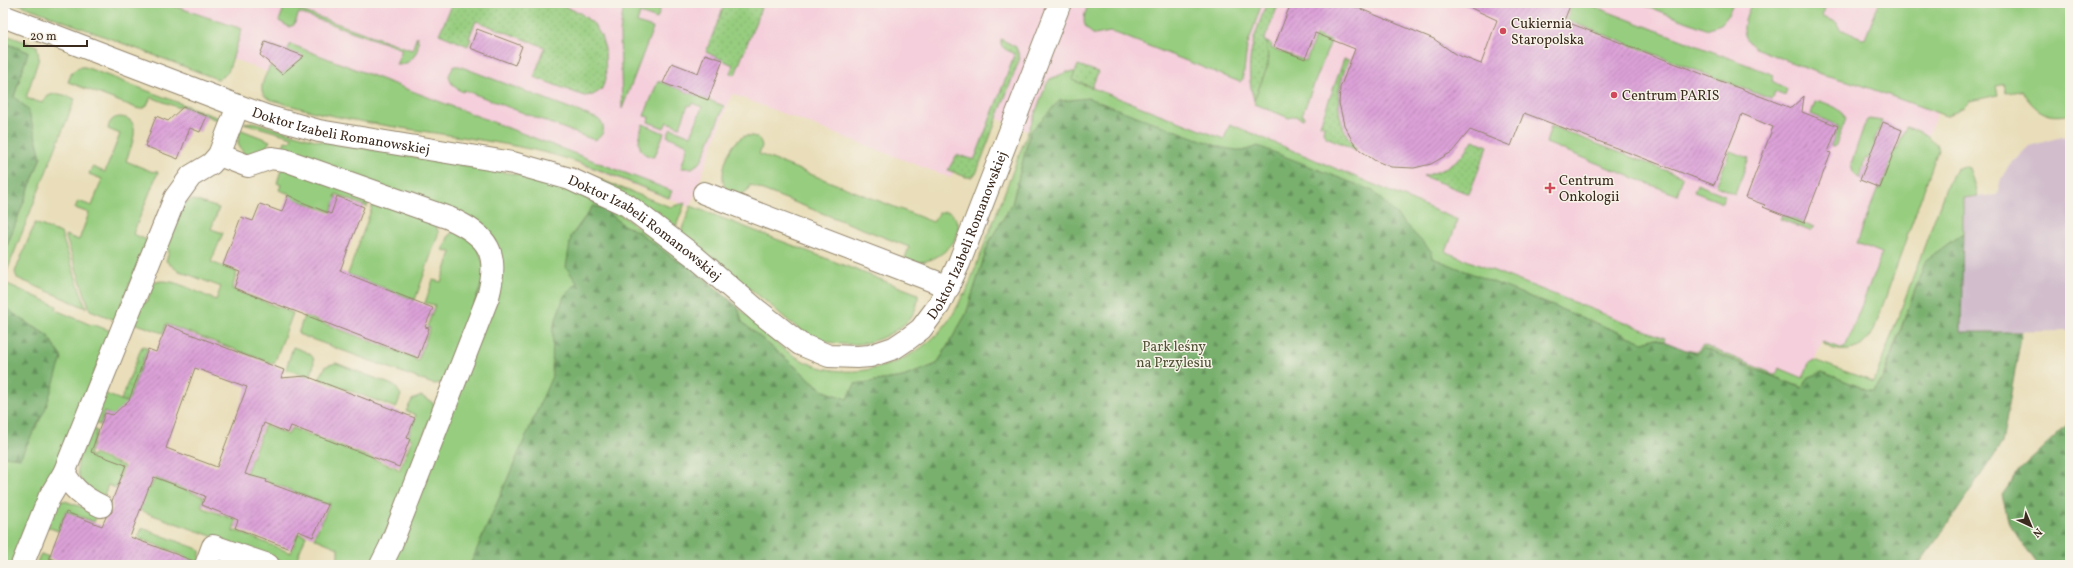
<svg xmlns="http://www.w3.org/2000/svg" width="2073" height="568" font-family="Vollkorn,serif">
	<style>
		.built { fill: #f5cfdb }
		.industrial { fill: #d1bdcc }
		.grass { fill: #97cd7f; stroke: #697c4e }
		.forest { fill: url(#forest-firs); stroke: #5a6d46 }
		.park { fill: url(#park-dots); stroke: #697c4e }
		.building { fill: url(#building-hatch); fill-rule: evenodd }
		.lines { fill: none; stroke-linecap: round; stroke-linejoin: round }
		.minor-casing { stroke: #92846c; stroke-width: 24 }
		.minor { stroke: #fff; stroke-width: 22 }
		.poi-dot { fill: #d1495b; stroke: #f7f3e8; stroke-width: 1.5 }
		.labels { text-anchor: middle; stroke-width: 3; stroke-linejoin: round; paint-order: stroke }
		.poi-label { font-size: 14px; fill: #3b2a1e; stroke: #f7f3e8; text-anchor: start }
		.street-label { font-size: 14px; fill: #3b2a1e; stroke: #f7f3e8 }
		.park-label { font-size: 14px; fill: #525336; stroke: #f7f3e8 }
	</style>
	<defs>
		<pattern id="forest-firs" width="22" height="20" patternUnits="userSpaceOnUse"><rect width="22" height="20" fill="#79b06e"/><path d="M5 1l3.5 6h-7zM16 11l3.5 6h-7z" fill="#648f5a"/></pattern>
		<pattern id="park-dots" width="8" height="8" patternUnits="userSpaceOnUse"><rect width="8" height="8" fill="#97cd7f"/><path d="M2 2h.1M6 6h.1" fill="none" stroke="#83b06d" stroke-width="1.8" stroke-linecap="round"/></pattern>
		<pattern id="building-hatch" width="6" height="6" patternUnits="userSpaceOnUse"><rect width="6" height="6" fill="#dca1d8"/><path d="M-1 1l2-2M0 6l6-6M5 7l2-2" fill="none" stroke="#b483af"/></pattern>
	</defs>
	<rect width="100%" height="100%" fill="#f7f3e8"/>
	<filter id="ink" filterUnits="userSpaceOnUse"><feTurbulence type="fractalNoise" baseFrequency=".025" numOctaves="2"/><feDisplacementMap in="SourceGraphic" scale="8" xChannelSelector="R" yChannelSelector="G"/><feConvolveMatrix kernelMatrix="1 2 1 2 8 2 1 2 1" color-interpolation-filters="sRGB"/></filter>
	<filter id="wash" filterUnits="userSpaceOnUse"><feTurbulence type="fractalNoise" baseFrequency=".012" numOctaves="4" result="noise"/><feDisplacementMap in="SourceGraphic" scale="16" xChannelSelector="R" yChannelSelector="G"/><feGaussianBlur stdDeviation="0.9" result="paint"/><feColorMatrix in="noise" values="0 0 0 0 0 0 0 0 0 0 0 0 0 0 0 0 0 1.4 0 .05"/><feComposite in="paint" operator="in"/></filter>
	<g filter="url(#wash)">
		<rect width="100%" height="100%" fill="#e9deb9"/>
		<!-- built -->
		<polygon class="built" points="86,3 1940,3 1943,96 1851,348 1841,348 1822,342 1803,388 1696,354 1656,338 1643,342 1432,258 1028,131 996,118 973,174 955,167 951,178 732,94 690,207 479,125 365,109"/>
		<!-- industrial -->
		<polygon class="industrial" points="2070,135 2070,331 1961,332 1963,198 1997,195 2001,179 2008,167 2029,146"/>
		<!-- grass -->
		<g class="grass">
			<polygon points="16,3 165,3 242,29 228,72 224,76 217,79"/>
			<polygon points="624,3 659,3 660,10 657,19 640,13 637,23 653,28 622,109 620,33"/>
			<path d="M1089,3H1262L1247,47L1243,79L1240,82L1118,34L1110,32L1095,35C1080,27 1083,17 1089,3Z"/>
			<polygon points="1573,3 1585,3 1774,75 1772,81 1787,89 1785,96 1775,92 1771,99 1566,20"/>
			<polygon points="1638,3 1733,3 1727,17 1721,24 1706,29"/>
			<path d="M1751,3H1812L1825,8L1822,17L1836,22L1840,29L1865,39L1879,3H2070V114C2047,120 2034,110 2022,91L2006,93L2004,84L1996,86L1998,95L1970,101L1964,107L1946,116L1858,84L1821,74L1755,48C1737,33 1745,22 1751,3Z"/>
			<path d="M285,5L412,50L417,36C422,50 411,66 396,65L402,49L299,13L294,25L289,27L279,21Z"/>
			<path d="M3,34L37,46L39,58L26,98L42,103C50,89 63,94 75,99L3,281V256L41,157L28,109L14,97L28,52L3,42Z"/>
			<polygon points="1316,35 1331,41 1302,115 1305,116 1303,119 1296,116 1289,118 1255,104 1254,100 1268,65 1267,42 1272,45 1271,48 1306,61"/>
			<path d="M290,44L672,191L669,198C625,181 581,160 534,150C447,131 354,127 269,99C255,92 265,77 270,66L282,74L298,61L299,55L288,50Z"/>
			<path d="M454,66H459L598,119C607,126 604,137 594,140L464,90L463,92C455,88 450,84 449,75Z"/>
			<polygon points="79,67 85,67 224,120 224,123 180,105 179,108 151,97 146,107 139,109 68,82 72,72"/>
			<path d="M1067,72H1075L1072,80L1224,139L1230,124L1458,220L1446,252L1665,338L1664,341L1656,338L1643,342L1432,258L1030,132L1012,204L989,242L966,314L937,364L903,377L855,384L847,399L824,391L742,322L738,307C760,328 783,354 813,365C872,386 941,352 963,294L965,295L1046,85L1050,79Z"/>
			<polygon points="658,81 724,106 701,162 692,168 681,168 688,145 667,136 671,128 691,136 702,107 692,103 690,106 688,105 680,127 667,122 664,128 648,122 649,117 644,116"/>
			<path d="M1820,101C1830,105 1842,108 1846,119L1835,147L1831,146L1839,126L1811,114L1815,102Z"/>
			<path d="M119,117C145,117 131,147 126,161L153,172L154,171L158,172L133,234L147,240L115,320L90,310L65,235L79,240L89,213L75,208L78,201L92,206L102,179L89,174L92,167L105,172L120,134L108,129C109,122 112,118 119,117Z"/>
			<path d="M1869,119L1882,121L1874,141L1897,150L1906,127C1920,132 1934,135 1938,150L1874,330C1870,335 1867,341 1862,345C1851,353 1831,352 1822,342L1841,348H1845L1882,253L1857,243L1878,188L1881,189L1889,167L1865,158L1860,179L1853,173L1851,164L1864,126Z"/>
			<polygon points="253,122 315,140 515,174 563,187 622,216 688,264 677,261 637,231 623,225 605,209 593,206 571,236 570,247 609,263 473,565 391,565 495,244 282,150 285,141 290,142 292,137 244,123"/>
			<path d="M643,124L664,133L655,156L652,157C635,153 638,137 643,124Z"/>
			<polygon points="1551,126 1683,177 1677,195 1546,143"/>
			<polygon points="239,129 270,141 263,152 259,155 244,154 238,144"/>
			<path d="M745,136C753,135 761,137 762,146L759,154L933,222L940,212H949C971,227 951,251 932,259C925,262 918,262 911,262L905,258L909,247L750,185L748,190L741,195C710,200 724,143 745,136Z"/>
			<polygon points="1730,151 1749,158 1735,194 1716,186"/>
			<polygon points="1963,166 1969,168 1978,196 1963,198 1963,233 1926,260 1882,379 1873,392 1822,372 1803,388 1703,348 1696,354 1686,350 1696,352 1703,345 1776,375 1779,368 1803,378 1809,363 1814,360 1874,382 1947,185 1956,169"/>
			<polygon points="285,168 370,198 367,207 336,194 335,197 337,197 331,212 289,197 290,194 279,190 281,185 277,183 281,170"/>
			<polygon points="586,174 670,207 685,203 675,229"/>
			<polygon points="1697,184 1725,195 1723,203 1694,192"/>
			<polygon points="375,199 435,223 438,231 438,235 415,300 348,274"/>
			<path d="M193,200L219,208L211,229L223,233L211,262L237,272L232,289L293,313L274,364L166,324L163,333L134,323L142,303L147,302L154,283C170,275 199,294 216,300L221,287L177,270L166,261L169,251L165,243L183,204Z"/>
			<path d="M691,206L918,294C919,312 907,324 893,332C869,347 840,348 814,337C797,330 782,315 768,303C739,280 709,257 680,234Z"/>
			<polygon points="35,223 61,233 86,308 17,278 15,272"/>
			<polygon points="455,231 477,244 486,273 443,383 433,384 298,334 304,316 415,358 415,360 418,361 430,328 427,327 435,305 425,303 433,280 441,282 451,252 443,250 449,235"/>
			<polygon points="3,282 57,306 56,310 91,325 92,324 111,331 16,565 3,565 3,456 20,457 48,336 14,314 3,303"/>
			<path d="M293,347C312,354 318,354 311,375H309L308,377L286,369Z"/>
			<polygon points="336,363 395,386 401,395 396,408 319,379 326,366"/>
			<polygon points="103,393 126,402 135,425 104,412 100,425 92,422"/>
			<polygon points="421,396 432,402 435,406 373,565 338,565 338,548 314,538 330,503 326,504 267,481 265,478 264,481 245,476 265,425 288,435 292,428 397,468 399,471 412,439 408,437 416,415 406,411 412,400"/>
			<path d="M90,428L97,431L89,455L92,456L93,454L124,466L116,488L108,485L103,498C97,493 86,487 81,480C71,465 85,442 90,428Z"/>
			<polygon points="155,478 204,497 201,507 236,520 233,532 237,531 291,553 298,533 306,536 295,563 289,564 125,505 147,487 150,489"/>
			<polygon points="59,501 65,501 98,513 94,522 66,511 58,531 45,526"/>
			<polygon points="142,528 198,549 200,551 200,565 182,565 185,556 138,538"/>
			<polygon points="41,554 49,557 47,560 61,565 36,565"/>
		</g>
		<!-- forest -->
		<g class="forest">
			<polygon points="3,42 28,52 14,97 28,109 41,157 3,256"/>
			<polygon points="1088,98 1223,148 1243,151 1258,146 1373,191 1432,252 1433,258 1643,342 1656,338 1696,354 1703,348 1802,388 1807,378 1822,372 1873,392 1883,379 1926,260 1963,233 1961,332 2022,332 2002,443 1949,523 1918,565 470,565 552,376 553,328 564,296 577,283 566,267 571,237 593,206 605,209 623,225 637,231 677,261 688,264 738,307 742,322 824,391 847,399 855,384 903,377 937,364 966,314 989,242 1012,204 1030,132 1059,101"/>
			<polygon points="3,303 14,314 48,336 62,358 45,410 20,458 3,456"/>
			<polygon points="2070,422 2070,565 2038,565 2009,524 2002,495 2021,468"/>
		</g>
		<!-- park -->
		<g class="park">
			<polygon points="453,3 556,3 580,13 594,24 601,36 605,49 606,79 601,90 593,95 584,96 534,77 545,47 476,21 469,38 471,39 468,46 439,34"/>
			<polygon points="725,3 763,3 735,75 730,73 733,65 706,52"/>
			<path d="M1267,3H1279L1264,41L1267,42L1268,65L1254,100C1243,64 1254,36 1267,3Z"/>
			<path d="M1001,39L1016,47L1020,58L976,174L972,177H966L948,170L956,156L959,155L974,160L977,153L1015,54C1008,50 999,49 1001,39Z"/>
			<path d="M1344,59L1349,60C1334,92 1334,122 1357,150L1326,137L1323,132L1324,126L1320,125Z"/>
			<polygon points="1078,65 1098,72 1092,87 1072,80"/>
			<path d="M1473,140L1488,146L1469,194L1423,176C1444,172 1463,159 1473,140Z"/>
			<polygon points="1782,215 1815,227 1810,231 1780,219"/>
			<polygon points="142,346 146,347 147,350 128,402 121,400"/>
		</g>
		<g id="blocks">
			<!-- building -->
			<g class="building">
				<polygon points="1291,3 1346,3 1434,39 1455,54 1481,64 1497,20 1460,3 1571,3 1564,21 1791,108 1804,96 1802,112 1838,126 1828,152 1831,153 1804,223 1763,207 1765,205 1746,198 1773,127 1742,114 1714,185 1524,113 1511,146 1470,130 1452,152 1431,164 1414,168 1391,167 1374,160 1360,150 1352,140 1344,125 1339,103 1340,88 1355,49 1315,33 1305,59 1274,47"/>
				<polygon points="477,29 522,46 515,65 470,48"/>
				<polygon points="265,42 304,56 282,74 260,55"/>
				<polygon points="705,54 723,60 708,100 663,83 672,63 698,73"/>
				<polygon points="183,107 207,116 200,132 190,128 178,159 145,146 156,116 168,121"/>
				<polygon points="1883,122 1902,130 1880,188 1860,180"/>
				<polygon points="288,195 302,202 331,214 337,196 364,207 340,271 433,308 425,327 429,328 418,358 234,288 240,271 223,265 241,217 253,221 260,204 282,212"/>
				<path d="M167,325L284,370L281,378L306,376L415,418L407,438L410,439L399,467L291,426L288,433L264,423L245,474L267,480L266,482L328,505L313,537L298,531L291,549L235,528L238,520L202,505L205,496L154,477L150,487H149L130,537L194,561V565H66L49,558L66,512L102,526L106,517L112,512V501L126,465L91,452L105,413L113,415L129,400L148,349L156,352ZM195,368L247,387L217,467L166,448Z"/>
			</g>
		</g>
	</g>
	<g filter="url(#ink)">
		<use href="#blocks" fill-opacity="0" stroke="#92846c" stroke-width="1"/>
		<g class="lines">
			<defs>
				<g id="minor">
					<path id="s1" d="M3,16L233,104L266,116L319,131L513,163L570,179L627,205L694,256L758,311L800,344L829,356L857,357L870,356L894,348L909,338L921,329L939,305L959,263L1060,3"/>
					<path d="M219,155L248,166L271,158L285,160L449,218C489,236 500,253 488,297L390,547L381,565"/>
					<polyline points="704,193 949,287"/>
					<path d="M64,473C73,489 84,498 101,506"/>
					<polyline points="22,565 49,498 64,473 175,198 191,176 211,164 219,155 238,106"/>
					<polyline points="206,565 213,546 268,565"/>
				</g>
			</defs>
			<!-- minor casing -->
			<use href="#minor" class="minor-casing"/>
			<!-- minor -->
			<use href="#minor" class="minor"/>
		</g>
	</g>
	<!-- markers -->
	<g class="poi-dot">
		<circle cx="1503" cy="31" r="4"/>
		<circle cx="1614" cy="95" r="4"/>
		<path d="M1548 182h4v4h4v4h-4v4h-4v-4h-4v-4h4z"/>
	</g>
	<g class="labels">
		<!-- poi labels -->
		<g class="poi-label">
			<text x="1511" y="28">Cukiernia<tspan x="1511" dy="16">Staropolska</tspan></text>
			<text x="1622" y="100">Centrum PARIS</text>
			<text x="1559" y="185">Centrum<tspan x="1559" dy="16">Onkologii</tspan></text>
		</g>
		<!-- street labels -->
		<g class="street-label">
			<text dy="5" stroke="none"><textPath href="#s1" startOffset="358">Doktor Izabeli Romanowskiej</textPath></text>
			<text dy="5" stroke="none"><textPath href="#s1" startOffset="682">Doktor Izabeli Romanowskiej</textPath></text>
			<text dy="5" stroke="none"><textPath href="#s1" startOffset="1113">Doktor Izabeli Romanowskiej</textPath></text>
		</g>
		<!-- park labels -->
		<g class="park-label">
			<text x="1174" y="351">Park leśny<tspan x="1174" dy="16">na Przylesiu</tspan></text>
		</g>
	</g>
	<!-- margin -->
	<rect width="2073" height="568" fill="none" stroke="#f7f3e8" stroke-width="16"/>
	<!-- north arrow -->
	<g transform="translate(2031 526) rotate(136)" stroke="#f7f3e8" stroke-width="3" paint-order="stroke">
	<path d="M0-3L7 15L0 10L-7 15Z" fill="#3b2a1e"/>
	<text y="-6" font-size="11" font-weight="bold" text-anchor="middle" fill="#3b2a1e">N</text>
	</g>
	<!-- scale -->
	<path d="M24 40v6h63v-6" fill="none" stroke="#3b2a1e" stroke-width="2"/>
	<text x="30" y="40" font-size="12" fill="#3b2a1e" stroke="#f7f3e8" stroke-width="3" paint-order="stroke">20 m</text>
</svg>
